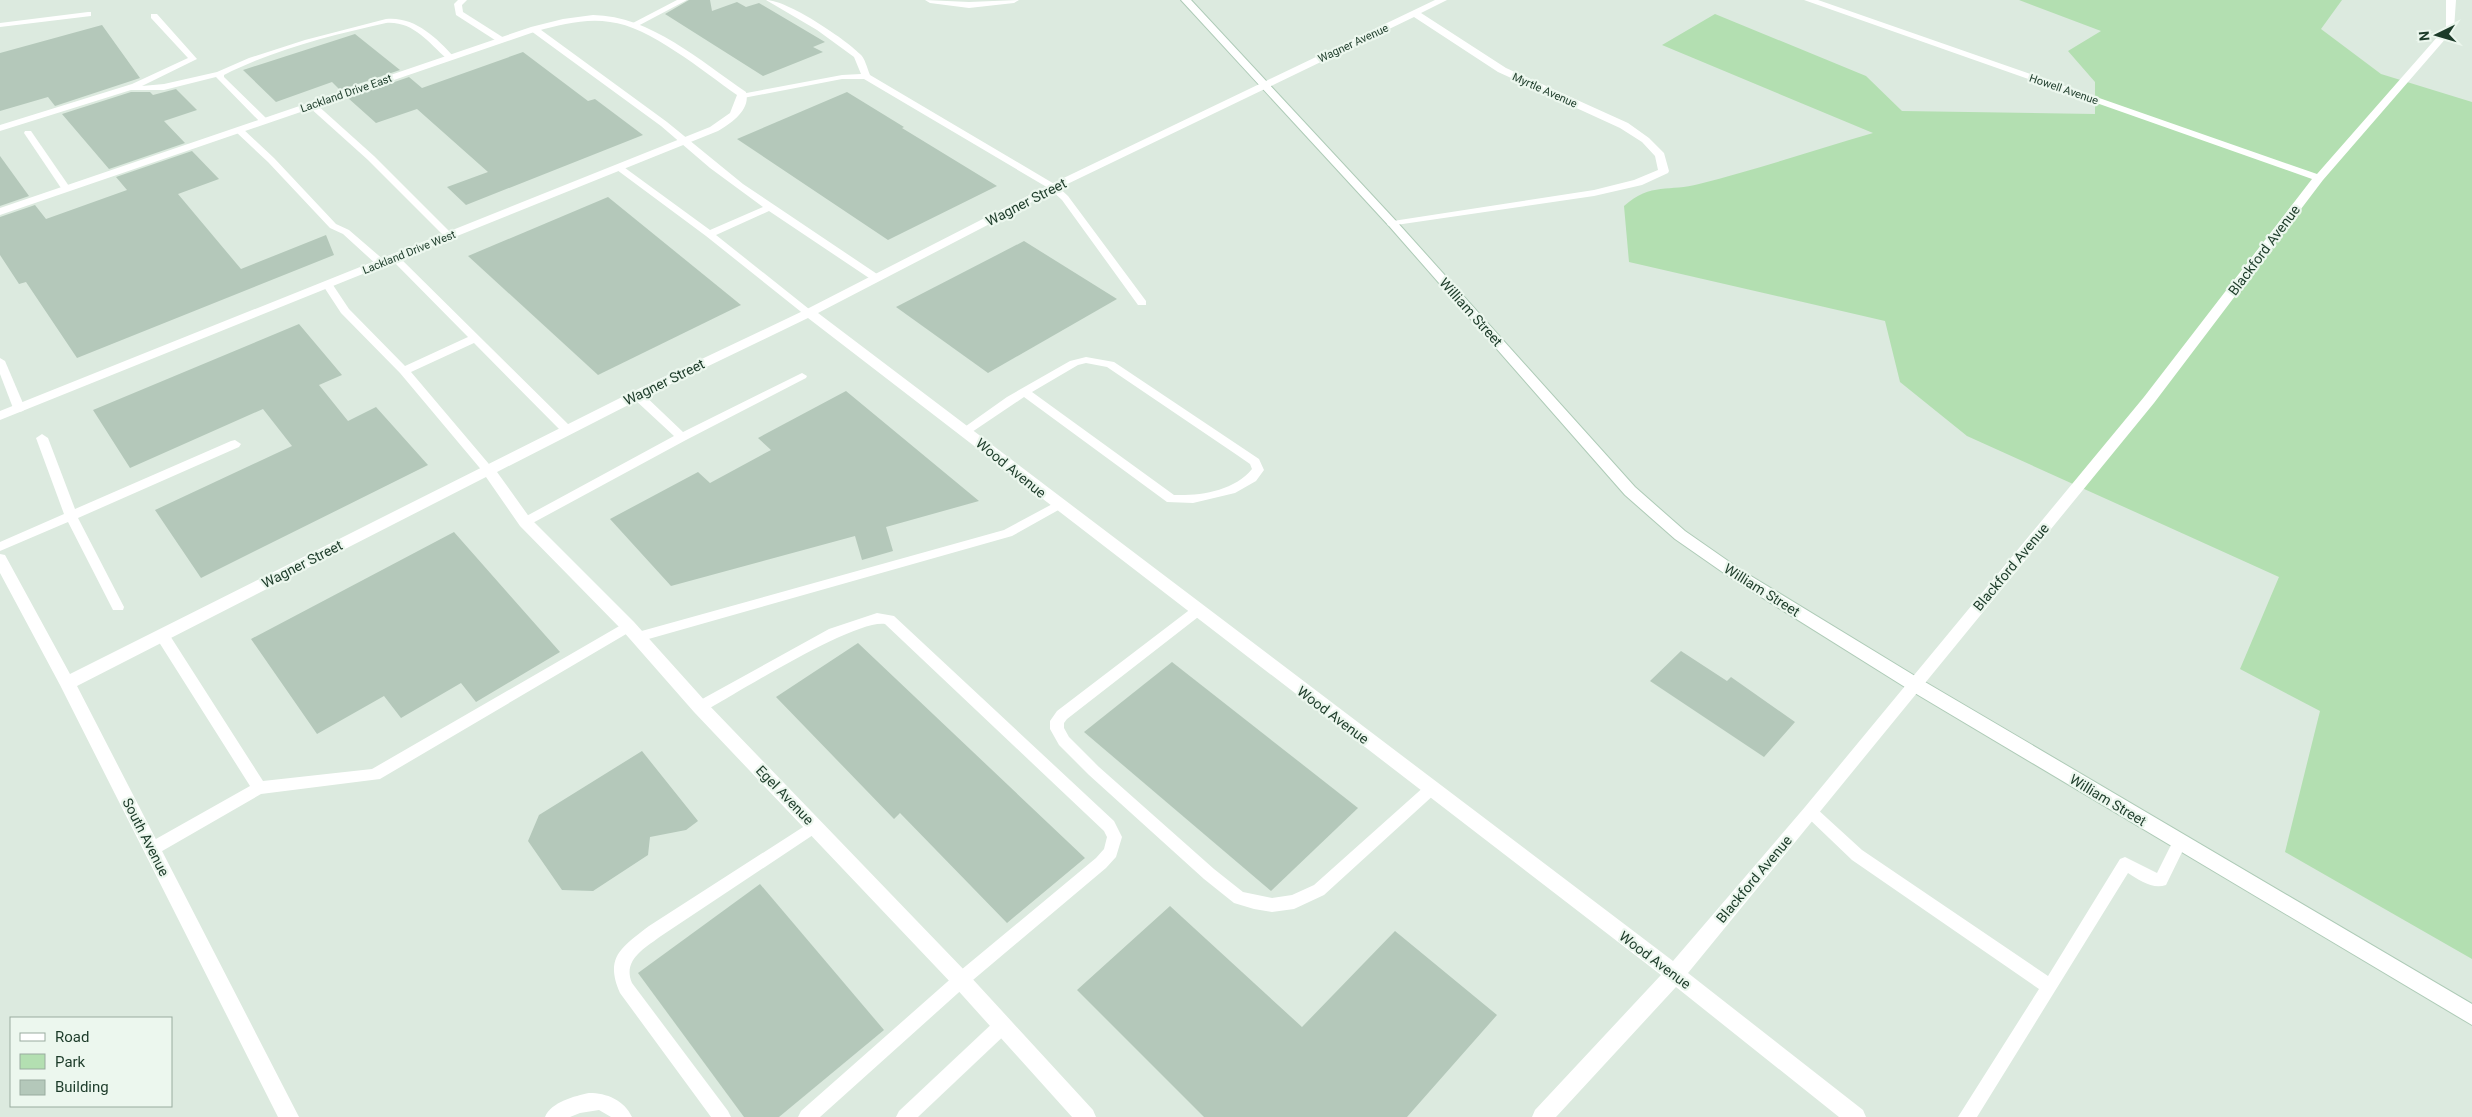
<svg xmlns="http://www.w3.org/2000/svg" width="2472" height="1117" font-family="Roboto,sans-serif">
	<style>
		.green { fill: #b3dfb1 }
		.building { fill: #b4c8ba }
		.lines { fill: none; stroke-linecap: round; stroke-linejoin: round }
		.secondary-casing { stroke: #aecbb7; stroke-width: 2 }
		.lane { fill: #fff; fill-rule: evenodd }
		.street { fill: #fff; fill-rule: evenodd }
		.secondary { fill: #fff; fill-rule: evenodd }
		.labels { text-anchor: middle; stroke-width: 4.5; stroke-linejoin: round; paint-order: stroke }
		.far-street-label { font-size: 11px; fill: #1c3b29; stroke: #ecf7ee }
		.street-label { font-size: 14px; fill: #1c3b29; stroke: #ecf7ee }
	</style>
	<rect width="100%" height="100%" fill="#dceadf"/>
	<!-- green -->
	<path class="green" d="M2019,0H2342L2321,29L2381,74L2472,102V959L2285,852L2320,711L2240,669L2279,577L1967,436L1900,382L1885,321L1629,262L1624,206C1651,182 1670,192 1699,184C1758,169 1815,150 1873,133L1662,45L1715,14L1866,76L1902,111L2095,114V82L2068,51L2101,31Z"/>
	<!-- building -->
	<g class="building">
		<polygon points="689,0 710,0 712,11 737,2 746,7 759,3 825,42 813,47 823,52 763,76 665,14"/>
		<polygon points="102,25 140,78 55,106 48,97 0,111 0,53"/>
		<polygon points="355,34 400,70 340,90 332,82 276,102 243,70"/>
		<polygon points="523,52 588,101 595,99 643,135 466,205 447,187 488,172 417,109 376,123 348,98 409,77 422,88"/>
		<polygon points="176,89 197,110 164,121 185,143 109,169 62,114 131,92 150,92 153,95"/>
		<polygon points="847,92 904,127 902,128 997,186 888,240 737,139"/>
		<polygon points="192,151 219,179 178,194 241,269 326,235 334,255 77,358 26,282 19,284 0,255 0,217 35,205 46,219 127,190 116,177"/>
		<polygon points="0,156 29,196 0,206"/>
		<polygon points="608,197 741,305 598,375 468,256"/>
		<polygon points="1024,241 1117,299 988,373 896,307"/>
		<polygon points="299,324 342,375 319,385 348,421 376,407 428,465 201,578 155,510 292,446 263,409 130,468 93,410"/>
		<polygon points="846,391 979,501 886,527 893,551 862,560 855,536 671,586 610,519 698,472 710,483 771,450 758,438"/>
		<polygon points="454,532 560,652 476,702 461,683 401,718 384,696 317,734 251,639"/>
		<polygon points="858,643 1085,858 1007,923 900,813 894,819 776,697"/>
		<polygon points="1681,651 1727,681 1731,677 1795,722 1764,757 1650,681"/>
		<polygon points="1172,662 1358,808 1271,891 1084,732"/>
		<polygon points="642,751 698,821 686,830 650,837 648,855 593,891 562,890 528,841 539,815"/>
		<polygon points="760,884 884,1030 779,1117 744,1117 638,973"/>
		<polygon points="1170,906 1302,1027 1395,931 1497,1015 1407,1117 1204,1117 1077,990"/>
	</g>
	<g class="lines">
		<defs>
			<polygon id="secondary" points="1181,0 1191,0 1397,222 1635,487 1685,531 1741,570 1920,679 2472,1004 2472,1025 1908,689 1731,578 1675,539 1625,495 1389,226"/>
		</defs>
		<!-- secondary casing -->
		<use href="#secondary" class="secondary-casing"/>
		<!-- lane -->
		<g class="lane">
			<polygon points="458,0 467,0 462,5 463,12 504,38 504,42 498,42 456,15 454,4"/>
			<polygon points="677,0 687,0 636,27 629,25"/>
			<path d="M766,0C787,0 844,38 860,54C865,58 867,68 870,75L1056,185L1068,196L1146,301V305H1138L1062,200L1050,189L864,79H842L738,99V95L741,94L842,75L861,74L854,57L817,30Z"/>
			<polygon points="88,12 91,12 91,16 0,27 0,23"/>
			<path d="M151,14H157L197,59L142,86L164,84L217,72L249,58L305,40L386,19C414,16 436,37 454,57L447,59C428,42 413,21 386,23C332,35 273,50 224,75V77L267,119V123H261L216,77L164,90H131L0,131V125L132,84L188,58L151,18Z"/>
			<polygon points="531,27 537,27 667,122 743,184 880,276 880,280 872,280 769,211 716,235 814,313 809,316 805,315 706,236 613,167 621,165 710,230 763,207 710,168 661,126 531,31"/>
			<polygon points="309,103 315,103 374,156 451,233 451,237 445,237 368,160 309,107"/>
			<polygon points="236,128 242,128 274,158 336,224 349,230 385,261 385,265 377,265 343,234 330,228 268,162 236,132"/>
			<polygon points="25,131 31,131 71,189 69,191 63,191 24,133"/>
			<polygon points="394,254 397,255 571,427 573,430 571,433 563,433 474,343 411,372 494,470 492,473 484,473 400,373 341,313 322,284 323,282 331,282 349,309 405,366 468,337 391,259 389,257"/>
			<path d="M1086,357L1114,362L1259,459L1264,470L1256,481L1235,493L1193,503L1167,502L1024,397L969,434H961L959,431L1007,397L1070,361ZM1086,363L1107,367L1237,455L1250,464L1252,469C1234,491 1200,496 1174,495L1032,392L1078,365Z"/>
			<polygon points="0,358 5,361 25,408 23,411 19,412 13,408 0,374"/>
			<polygon points="802,373 807,376 806,378 686,440 529,525 521,525 519,522 521,519 674,436 633,398 631,395 633,392 641,392 683,432"/>
			<polygon points="42,434 48,438 75,509 231,441 235,440 241,444 239,447 78,518 124,607 123,610 113,610 68,522 0,551 0,542 64,514 36,438"/>
			<polygon points="1058,501 1062,502 1064,505 1062,508 1012,536 638,642 633,641 631,637 633,633 638,632 1004,530"/>
			<polygon points="1197,606 1202,608 1203,611 1202,614 1067,719 1064,723 1064,728 1069,737 1099,767 1214,869 1243,892 1272,898 1292,895 1314,885 1426,785 1431,783 1436,785 1438,789 1436,793 1324,895 1294,909 1272,912 1254,909 1234,903 1204,879 1089,775 1059,745 1050,729 1050,721 1057,711 1192,608"/>
			<path d="M877,613L894,616L1114,821L1122,837L1116,857L1106,868L967,985L820,1117H798L801,1111L955,975L1096,858L1104,849L1107,837L1104,831L885,624C855,619 737,693 705,711L700,713L695,711L693,707L695,703L829,629Z"/>
			<polygon points="628,621 633,622 635,626 633,630 380,779 261,794 157,854 152,856 147,854 144,849 147,844 250,786 157,639 155,635 157,631 167,631 263,781 372,769"/>
			<path d="M1811,806L1816,808L1862,850L2048,976L2120,859L2125,857L2157,873L2175,837L2180,835L2185,837L2187,842L2166,885C2153,890 2139,880 2128,873L1977,1117H1958L2039,989L1852,860L1806,816L1804,812L1806,808Z"/>
			<path d="M814,820L819,821L821,826L819,831L661,936C645,948 622,960 632,983L728,1111L731,1117H711L620,993C604,957 622,947 649,926Z"/>
			<polygon points="1003,1017 1009,1019 1011,1025 1009,1031 918,1117 896,1117 899,1111 997,1019"/>
			<path d="M589,1093C607,1093 624,1100 632,1117H611L599,1110L580,1113L570,1117H545C551,1102 575,1096 589,1093Z"/>
		</g>
		<!-- street -->
		<g class="street">
			<polygon points="925,0 969,2 1019,0 1014,3 969,8 930,3"/>
			<polygon points="1435,0 1447,0 1421,13 1506,68 1628,123 1649,138 1664,153 1669,171 1668,173 1642,185 1594,196 1389,226 1387,224 1393,221 1594,190 1634,180 1658,170 1655,156 1642,142 1620,128 1498,72 1414,17 1057,189 818,313 1673,961 1805,807 2144,397 2312,179 1804,0 1818,0 2317,174 2446,27 2446,0 2456,0 2454,29 2323,180 2154,403 1688,973 1863,1110 1866,1117 1839,1117 1676,987 1556,1117 1532,1117 1535,1110 1661,975 808,318 642,398 497,472 530,518 634,622 706,702 968,974 1093,1110 1096,1117 1072,1117 954,986 694,712 622,630 520,526 486,477 77,686 299,1117 278,1117 60,685 0,573 0,554 5,555 70,674 632,392 805,310 1049,185"/>
			<path d="M593,15C651,16 700,61 746,92C751,110 731,123 718,131L0,420V411L710,127L730,113L737,95C704,72 649,26 610,22C585,18 561,25 537,31L0,215V208L531,27L563,19Z"/>
		</g>
		<!-- secondary -->
		<use href="#secondary" class="secondary"/>
	</g>
	<g class="labels">
		<!-- far-street labels -->
		<g class="far-street-label">
			<text transform="translate(1353 43) rotate(-25)" y="4">Wagner Avenue</text>
			<text transform="translate(2064 89) rotate(19)" y="4">Howell Avenue</text>
			<text transform="translate(1545 90) rotate(24)" y="4">Myrtle Avenue</text>
			<text transform="translate(346 93) rotate(-19)" y="4">Lackland Drive East</text>
			<text transform="translate(409 252) rotate(-22)" y="4">Lackland Drive West</text>
		</g>
		<!-- street labels -->
		<g class="street-label">
			<text transform="translate(1026 202) rotate(-27)" y="5">Wagner Street</text>
			<text transform="translate(2264 250) rotate(-53)" y="5">Blackford Avenue</text>
			<text transform="translate(1471 312) rotate(48)" y="5">William Street</text>
			<text transform="translate(664 382) rotate(-26)" y="5">Wagner Street</text>
			<text transform="translate(1011 468) rotate(39)" y="5">Wood Avenue</text>
			<text transform="translate(302 564) rotate(-27)" y="5">Wagner Street</text>
			<text transform="translate(2011 567) rotate(-50)" y="5">Blackford Avenue</text>
			<text transform="translate(1762 590) rotate(32)" y="5">William Street</text>
			<text transform="translate(1333 715) rotate(37)" y="5">Wood Avenue</text>
			<text transform="translate(785 795) rotate(46)" y="5">Egel Avenue</text>
			<text transform="translate(2108 800) rotate(31)" y="5">William Street</text>
			<text transform="translate(146 837) rotate(63)" y="5">South Avenue</text>
			<text transform="translate(1754 879) rotate(-50)" y="5">Blackford Avenue</text>
			<text transform="translate(1655 960) rotate(37)" y="5">Wood Avenue</text>
		</g>
	</g>
	<!-- legend -->
	<rect x="10" y="1017" width="162" height="90" fill="#ecf7ee" stroke="#99ac9f"/>
	<rect x="20" y="1033" width="25" height="8" fill="#ffffff" stroke="#99ac9f"/>
	<text x="55" y="1042" font-size="15" fill="#1c3b29">Road</text>
	<rect x="20" y="1054" width="25" height="15" fill="#b3dfb1" stroke="#99ac9f"/>
	<text x="55" y="1067" font-size="15" fill="#1c3b29">Park</text>
	<rect x="20" y="1080" width="25" height="15" fill="#b4c8ba" stroke="#99ac9f"/>
	<text x="55" y="1092" font-size="15" fill="#1c3b29">Building</text>
	<!-- north arrow -->
	<g transform="translate(2437 35) rotate(265)" stroke="#ecf7ee" stroke-width="4" paint-order="stroke">
	<path d="M0-4L9 19L0 12L-9 19Z" fill="#1c3b29"/>
	<text y="-8" font-size="14" font-weight="bold" text-anchor="middle" fill="#1c3b29">N</text>
	</g>
</svg>
